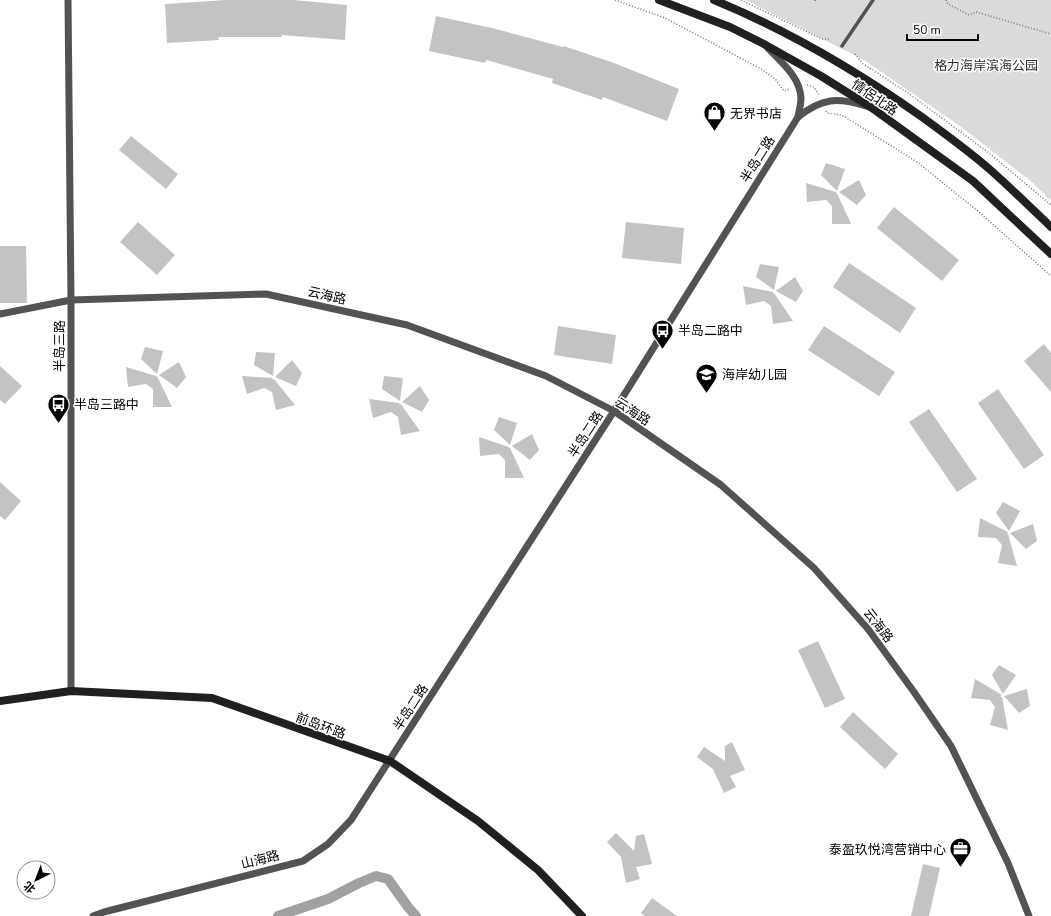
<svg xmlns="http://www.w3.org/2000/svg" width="1051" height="916" font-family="'Nunito Sans','Noto Sans SC',sans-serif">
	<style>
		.green { fill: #dadada }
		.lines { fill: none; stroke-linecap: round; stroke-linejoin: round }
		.canal { stroke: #a1a1a1; stroke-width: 10 }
		.building { fill: #c3c3c3 }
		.path { stroke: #757575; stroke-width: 1.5; stroke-dasharray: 1 2; stroke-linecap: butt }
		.lane { stroke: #535353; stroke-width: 3.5 }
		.street { stroke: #535353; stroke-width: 7 }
		.secondary { stroke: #202020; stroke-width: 8 }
		.labels { text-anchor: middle; stroke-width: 3; stroke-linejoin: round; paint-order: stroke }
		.park-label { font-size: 13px; fill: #313131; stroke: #fff }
		.street-label { font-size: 13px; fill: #000; stroke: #fff }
		.poi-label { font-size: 13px; fill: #000; stroke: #fff; text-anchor: start }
	</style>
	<rect width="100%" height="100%" fill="#fff"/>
	<!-- green -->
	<polygon class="green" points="746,0 1051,0 1051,201 1033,183 960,126 864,60"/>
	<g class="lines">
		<!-- canal -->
		<polyline class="canal" points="278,916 328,899 359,883 376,876 388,879 408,907 416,916"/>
	</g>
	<!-- building -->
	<g class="building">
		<polygon points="226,0 294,0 347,5 345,40 281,35 282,37 218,37 219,40 167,43 165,4"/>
		<polygon points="436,16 492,28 563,47 564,46 614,63 679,89 667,121 603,97 602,100 552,83 553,79 486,60 485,63 429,51"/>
		<polygon points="131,136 178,174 166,189 119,150"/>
		<polygon points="826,163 845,169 837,191 821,175"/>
		<polygon points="859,180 866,195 857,205 839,192"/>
		<polygon points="806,183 836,192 836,194 837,193 851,224 832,224 832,206 826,200 807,202"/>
		<polygon points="894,207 959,260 942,281 877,228"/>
		<polygon points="138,222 175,255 157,275 120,242"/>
		<polygon points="626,222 684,228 681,264 622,258"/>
		<polygon points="0,246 26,246 27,303 0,303"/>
		<polygon points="849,263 916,308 900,333 833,287"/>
		<polygon points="760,264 779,267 774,290 756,277"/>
		<polygon points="795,277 803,291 796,302 776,291"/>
		<polygon points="743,286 773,292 773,294 774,293 793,321 773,324 771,306 764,301 746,305"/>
		<polygon points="558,326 616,335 612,364 554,355"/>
		<polygon points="824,326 895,372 879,396 808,350"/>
		<polygon points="1044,344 1051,353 1051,392 1024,361"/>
		<polygon points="145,347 163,351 157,374 141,359"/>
		<polygon points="256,352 275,353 273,376 254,365"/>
		<polygon points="292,360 302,373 296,386 275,377"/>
		<polygon points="179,362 186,377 177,388 159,375"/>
		<polygon points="0,366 22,386 5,404 0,400"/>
		<polygon points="126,367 156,376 156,377 157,376 172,407 153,407 153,389 146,384 128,387"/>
		<polygon points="242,376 273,378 272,380 274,379 295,405 276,410 272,392 264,388 247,394"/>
		<polygon points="384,376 403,378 400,401 382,389"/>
		<polygon points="420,386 429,400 422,412 402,402"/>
		<polygon points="998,389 1044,455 1024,469 978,403"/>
		<polygon points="369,399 399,403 399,405 400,403 420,431 401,435 398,417 391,412 373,418"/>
		<polygon points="929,409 977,479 957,492 909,422"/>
		<polygon points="499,417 517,423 510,445 494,430"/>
		<polygon points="532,434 539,450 530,460 512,446"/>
		<polygon points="479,437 509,447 509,448 510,448 524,478 505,478 505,460 499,454 480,456"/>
		<polygon points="0,482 21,501 5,520 0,516"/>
		<polygon points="1003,502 1020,511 1009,531 996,513"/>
		<polygon points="980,518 1008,532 1007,534 1008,534 1017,566 998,563 1002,545 996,538 978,537"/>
		<polygon points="1033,524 1037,541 1026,549 1010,533"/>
		<polygon points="818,641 845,699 825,708 798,650"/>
		<polygon points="999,665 1016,675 1003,694 992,675"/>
		<polygon points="975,679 1002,695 1000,697 1002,697 1008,730 990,725 995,707 990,700 971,698"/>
		<polygon points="1027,689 1030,706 1019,713 1004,696"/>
		<polygon points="853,712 898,754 885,769 840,727"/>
		<polygon points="732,742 745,770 730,776 736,787 724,793 713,769 697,757 704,747 725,761 725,746"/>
		<polygon points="616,833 634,851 636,836 644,834 652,864 636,867 640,879 626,883 621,857 607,842"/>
		<polygon points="923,864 940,868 929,916 911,916"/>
		<polygon points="652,898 677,916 645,916 641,913"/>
	</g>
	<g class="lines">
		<!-- path -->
		<g class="path">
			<polyline points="615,0 665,18 763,70 776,80 784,91 790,89"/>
			<polyline points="741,0 822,39 829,39"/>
			<polyline points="946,0 948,4 969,15 976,12 1051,34"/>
			<polyline points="815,1 815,0"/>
			<polyline points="855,54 862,63 908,93 989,153 1051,205"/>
			<polyline points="807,85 814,87 819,95"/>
			<polyline points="826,111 827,113 842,115 917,162 979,212 1051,276"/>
		</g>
		<!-- lane -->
		<polyline class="lane" points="842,46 873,0"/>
		<!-- street -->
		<g class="street">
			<polyline points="68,0 71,300 71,691"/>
			<path d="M767,47C781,62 800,77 801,98C801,104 799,111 798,117"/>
			<polyline points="0,314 71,300 266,294 407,325 546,376 614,411 721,485 814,568 868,629 914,692 951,746 1008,863 1029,916"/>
			<path d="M93,916L104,912L303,861L328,844L351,820L614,411L798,117C822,98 837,97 866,106"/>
		</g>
		<!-- secondary -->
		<g class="secondary">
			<polyline points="659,0 730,27 762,43 821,76 872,108 973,181 1051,254"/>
			<path d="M714,0C787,30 857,71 922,117C944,133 966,149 987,167C1009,186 1030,207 1051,227"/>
			<polyline points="0,701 71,691 212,698 390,761 478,821 538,870 582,916"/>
		</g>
	</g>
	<!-- icons -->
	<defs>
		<symbol id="shop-pin" viewBox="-11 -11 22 30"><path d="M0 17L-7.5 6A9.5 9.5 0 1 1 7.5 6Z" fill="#000" stroke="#fff"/><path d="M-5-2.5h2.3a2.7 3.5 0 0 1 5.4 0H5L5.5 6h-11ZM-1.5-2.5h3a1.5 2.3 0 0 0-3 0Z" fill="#fff"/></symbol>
		<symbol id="bus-pin" viewBox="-11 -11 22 30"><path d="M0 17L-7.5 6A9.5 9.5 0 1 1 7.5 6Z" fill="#000" stroke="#fff"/><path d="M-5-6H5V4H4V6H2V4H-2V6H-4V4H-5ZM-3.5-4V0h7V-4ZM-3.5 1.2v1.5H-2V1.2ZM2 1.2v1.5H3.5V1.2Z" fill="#fff"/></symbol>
		<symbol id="school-pin" viewBox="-11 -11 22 30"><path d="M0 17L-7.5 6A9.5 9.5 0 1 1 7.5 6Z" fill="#000" stroke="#fff"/><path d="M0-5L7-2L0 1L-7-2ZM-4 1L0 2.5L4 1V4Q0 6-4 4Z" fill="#fff"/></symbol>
		<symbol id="office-pin" viewBox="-11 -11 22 30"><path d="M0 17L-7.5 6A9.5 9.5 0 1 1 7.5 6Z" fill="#000" stroke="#fff"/><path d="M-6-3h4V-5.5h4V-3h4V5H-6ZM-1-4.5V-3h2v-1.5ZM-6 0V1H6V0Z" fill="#fff"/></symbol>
	</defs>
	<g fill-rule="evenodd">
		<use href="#shop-pin" x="702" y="100" width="25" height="34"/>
		<use href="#bus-pin" x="650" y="318" width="25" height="34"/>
		<use href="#school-pin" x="694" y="362" width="25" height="34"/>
		<use href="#bus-pin" x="46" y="392" width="25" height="34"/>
		<use href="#office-pin" x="948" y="836" width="25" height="34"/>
	</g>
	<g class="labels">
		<!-- park labels -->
		<g class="park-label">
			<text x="986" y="70">格力海岸滨海公园</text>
		</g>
		<!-- street labels -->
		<g class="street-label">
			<text transform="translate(875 97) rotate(34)" y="5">情侶北路</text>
			<text transform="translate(757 159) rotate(-58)" y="5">半岛二路</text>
			<text transform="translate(327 295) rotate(13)" y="5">云海路</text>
			<text transform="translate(59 346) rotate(-90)" y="5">半岛三路</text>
			<text transform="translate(633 411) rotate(33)" y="5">云海路</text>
			<text transform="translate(585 434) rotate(-57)" y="5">半岛二路</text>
			<text transform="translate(879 625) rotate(52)" y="5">云海路</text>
			<text transform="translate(410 707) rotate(-57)" y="5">半岛二路</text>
			<text transform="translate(321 725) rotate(20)" y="5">前岛环路</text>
			<text transform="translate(260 859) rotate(-14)" y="5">山海路</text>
		</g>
		<!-- poi labels -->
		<g class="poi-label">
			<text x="730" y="118">无界书店</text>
			<text x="678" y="335">半岛二路中</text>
			<text x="722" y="379">海岸幼儿园</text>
			<text x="74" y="409">半岛三路中</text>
			<text x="946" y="854" text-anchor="end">泰盈玖悦湾营销中心</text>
		</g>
	</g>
	<!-- north arrow -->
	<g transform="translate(36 880) rotate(222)"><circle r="19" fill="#ffffff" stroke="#999999"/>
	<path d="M0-3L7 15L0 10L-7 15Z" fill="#000000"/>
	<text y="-6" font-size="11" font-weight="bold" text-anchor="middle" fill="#000000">北</text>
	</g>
	<!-- scale -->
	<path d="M907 34v6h71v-6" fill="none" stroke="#000000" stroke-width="2"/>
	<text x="913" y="34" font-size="12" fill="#000000" stroke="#ffffff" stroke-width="3" paint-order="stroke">50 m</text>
</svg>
